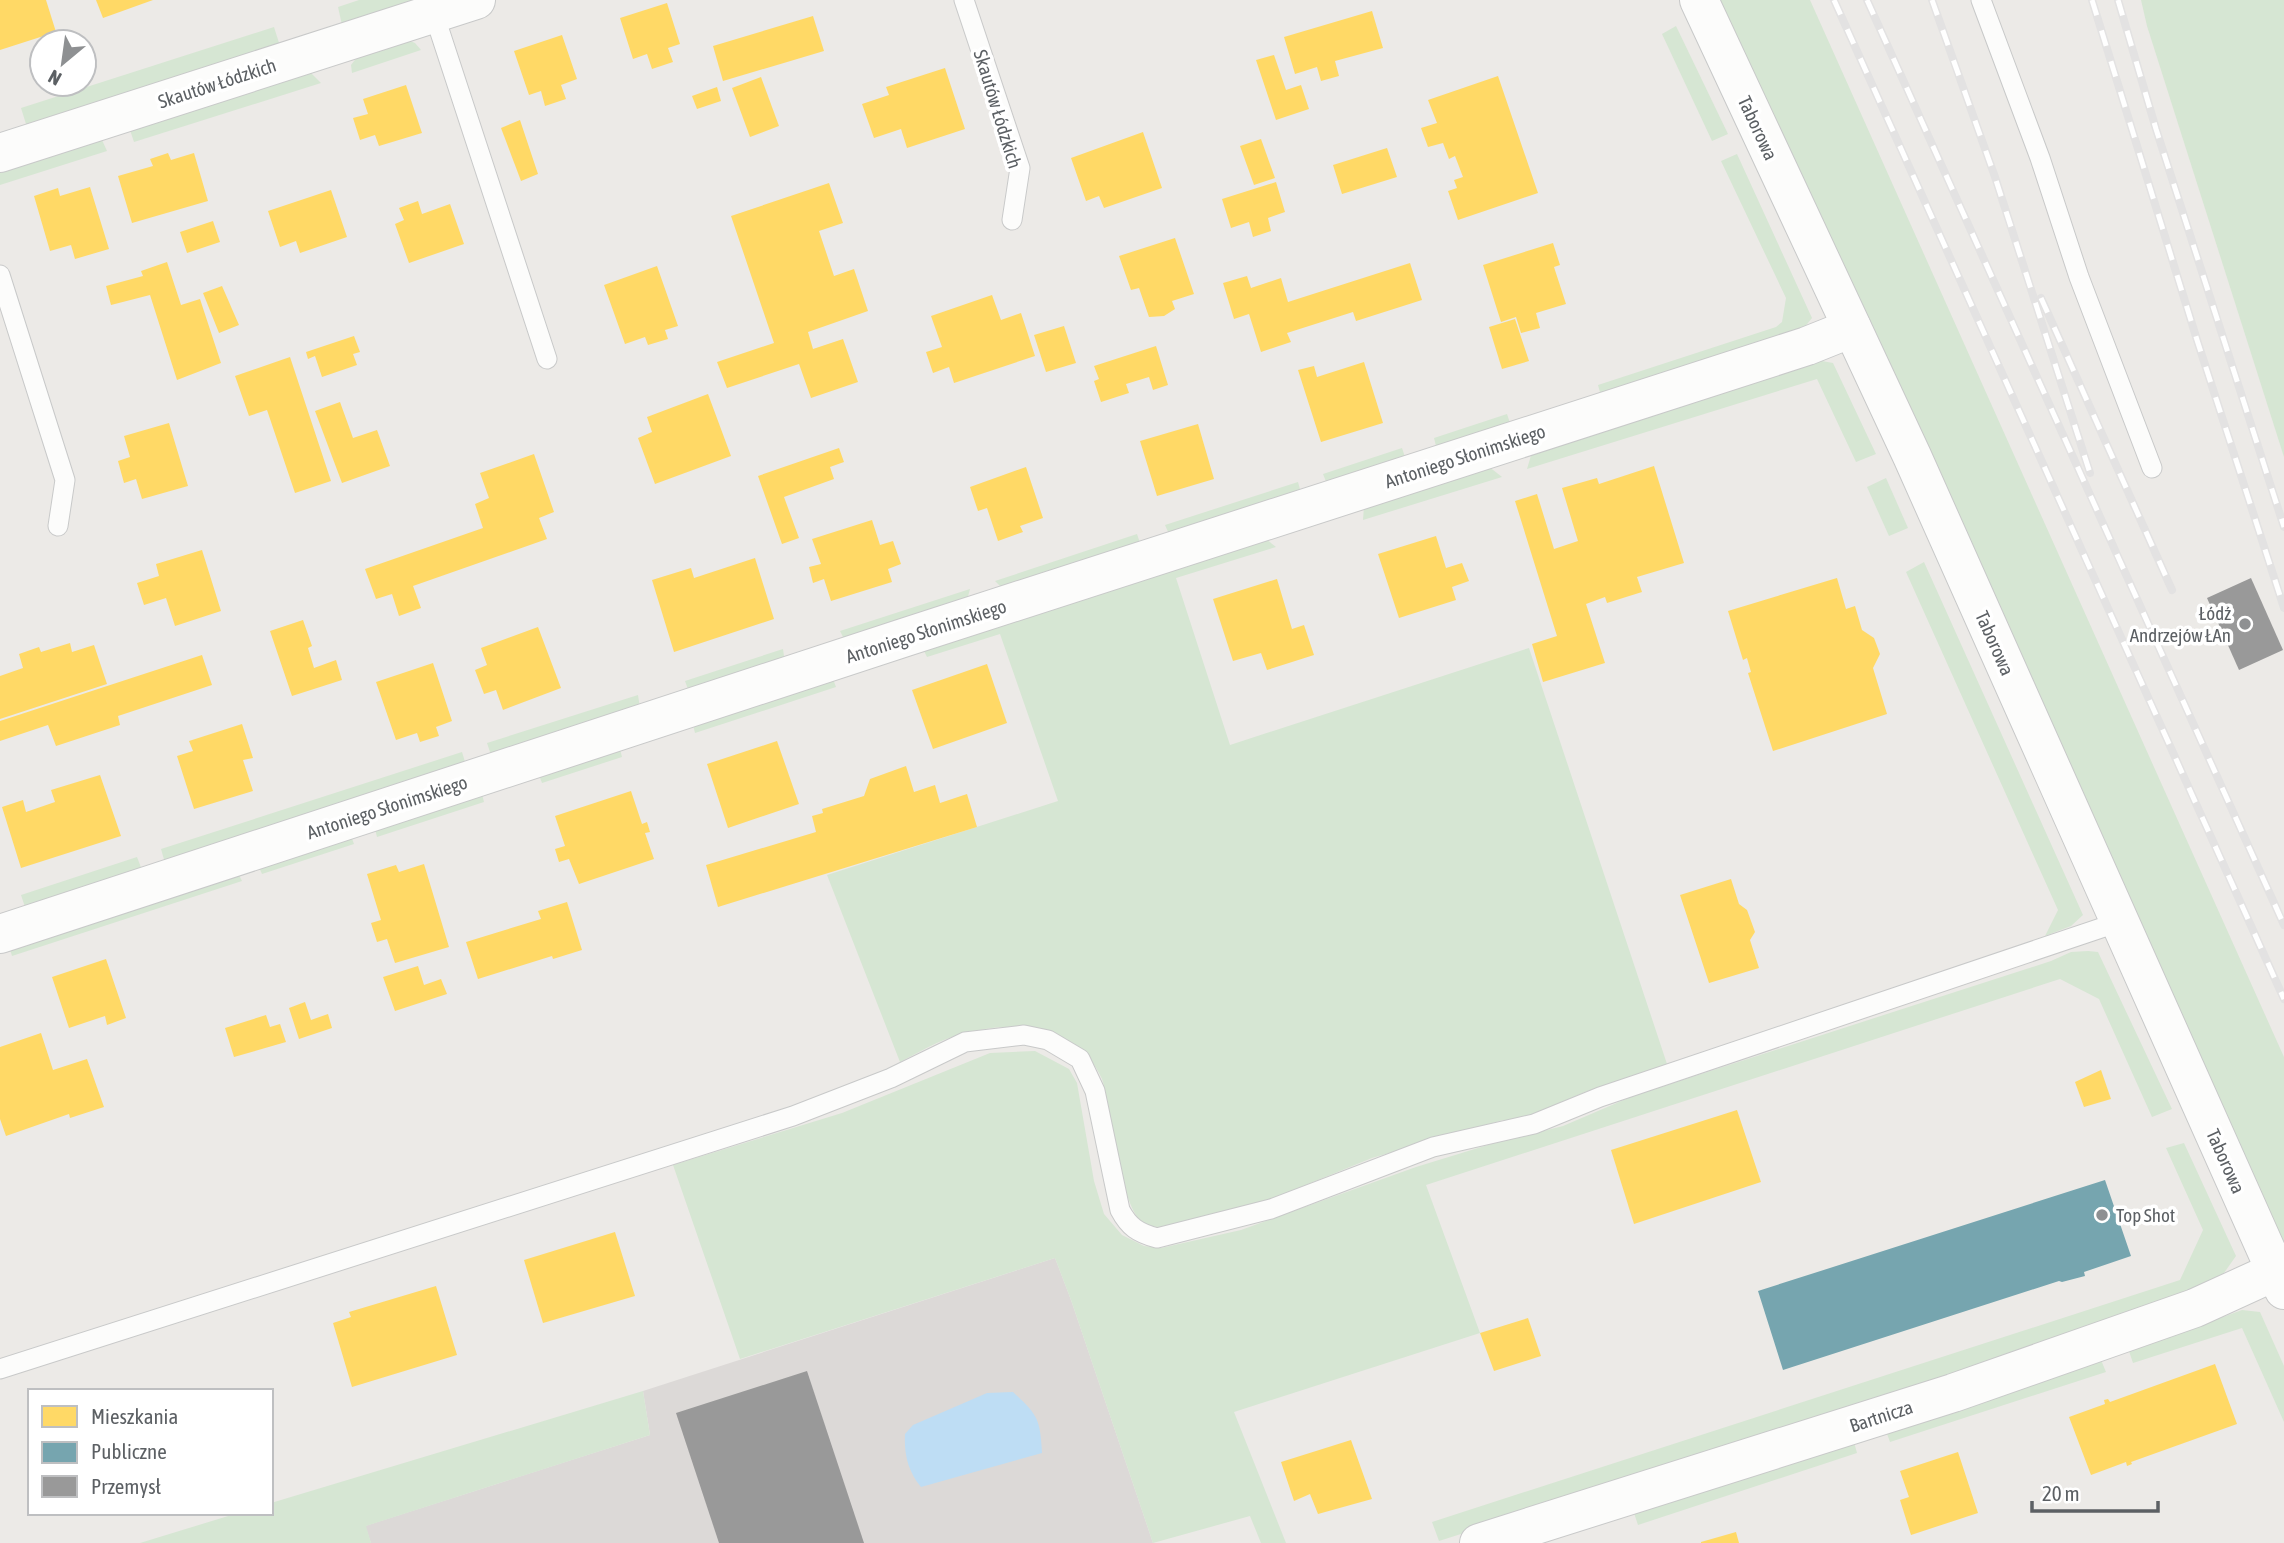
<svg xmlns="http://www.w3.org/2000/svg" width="2284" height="1543" font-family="'Asap Condensed',sans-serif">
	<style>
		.industrial { fill: #dcd9d7 }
		.green { fill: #d6e6d3 }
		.water { fill: #beddf4 }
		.homes { fill: #ffd966 }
		.public { fill: #76a5af }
		.industry { fill: #999 }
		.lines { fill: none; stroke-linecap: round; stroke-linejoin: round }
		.lane-casing { stroke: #c8c9c9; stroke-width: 21 }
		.street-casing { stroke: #c8c9c9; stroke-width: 40 }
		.lane { stroke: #fcfcfb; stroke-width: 19 }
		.street { stroke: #fcfcfb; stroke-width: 38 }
		.rail-casing { stroke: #e3e2e2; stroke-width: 8 }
		.rail { stroke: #fff; stroke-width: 5; stroke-dasharray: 16; stroke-linecap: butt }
		.poi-dot { fill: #8e9092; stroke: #fff; stroke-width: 2.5 }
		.labels { text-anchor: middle; stroke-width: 7; stroke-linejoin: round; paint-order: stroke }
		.street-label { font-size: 19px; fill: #5c6064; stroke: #fff }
		.poi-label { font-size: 19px; fill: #5c6064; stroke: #fff; text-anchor: end }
	</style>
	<rect width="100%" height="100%" fill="#eceae7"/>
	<!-- industrial -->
	<polygon class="industrial" points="1055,1258 1071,1300 1153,1543 371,1543 365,1526 650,1435 643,1391"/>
	<!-- green -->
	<g class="green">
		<polygon points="359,0 422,0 342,25 338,7"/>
		<polygon points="1717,0 1810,0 2284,1057 2284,1252"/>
		<polygon points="2141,0 2284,0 2284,457 2147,26"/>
		<polygon points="1676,26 1728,134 1712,141 1662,34"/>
		<polygon points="274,27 280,46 26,124 21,108"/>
		<polygon points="410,41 415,43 421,50 352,73 351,65 358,56"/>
		<polygon points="311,73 321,83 134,142 130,130"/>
		<polygon points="102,140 107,151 0,185 0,173"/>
		<polygon points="1737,154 1812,318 1803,329 1601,396 1598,385 1776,327 1782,322 1786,298 1721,161"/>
		<polygon points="1822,361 1833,363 1876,454 1856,462 1817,379 1527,469 1532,452 1811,362"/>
		<polygon points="1507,414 1511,426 1437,450 1434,438"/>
		<polygon points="1402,448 1406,460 1327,484 1323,474"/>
		<polygon points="1488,466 1502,477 1363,520 1364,506"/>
		<polygon points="1886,478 1908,528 1889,536 1867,487"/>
		<polygon points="1298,482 1301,493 1169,534 1165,525"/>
		<polygon points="1137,534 1140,543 1002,588 995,581"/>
		<path d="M1266,539L1276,547L1176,578L1230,745L1529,648L1667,1064C1640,1074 1612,1082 1585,1092C1557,1103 1533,1121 1503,1120L1372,1158L1266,1201L1167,1227C1157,1227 1149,1228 1141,1221C1124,1207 1112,1130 1106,1105C1105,1097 1105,1087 1102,1079C1076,1021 1011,1020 958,1035C938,1041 919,1052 900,1062L827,875L1058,801L1000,634L927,657L923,649Z"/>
		<polygon points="1924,562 2083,915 2071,926 2045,936 2058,910 1906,572"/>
		<polygon points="970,589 967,600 845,641 840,631"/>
		<polygon points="783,649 785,663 689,692 685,681"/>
		<polygon points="833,679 836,687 695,733 693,725"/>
		<polygon points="638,695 640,708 492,758 487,743"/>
		<polygon points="620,749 622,757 542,783 539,775"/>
		<polygon points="462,752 466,765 165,863 161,849"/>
		<polygon points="482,794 484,802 377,837 375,829"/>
		<polygon points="351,836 354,844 262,874 258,865"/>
		<polygon points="137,857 142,870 25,907 21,895"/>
		<polygon points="238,873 242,881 12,956 9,946"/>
		<polygon points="2088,951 2098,952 2172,1109 2152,1117 2099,999 2060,979 1426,1185 1480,1333 1234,1412 1286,1543 1261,1543 1250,1516 1153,1543 1071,1300 1055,1258 740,1359 673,1165 842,1113 990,1053 1035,1051 1069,1069 1077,1083 1094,1181 1104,1214 1122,1235 1144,1246 1161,1248 1241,1230 1416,1167 1491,1144 1563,1126 1633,1096 2051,961 2071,952"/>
		<polygon points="2184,1143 2236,1256 2219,1280 2005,1360 1439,1541 1432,1522 2180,1280 2203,1230 2166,1148"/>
		<polygon points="2242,1310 2260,1312 2284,1366 2284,1422 2242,1328 2133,1363 2129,1351"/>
		<polygon points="2101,1360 2106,1372 1890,1442 1886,1431"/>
		<polygon points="643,1391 650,1435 366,1526 371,1543 140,1543 238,1513 271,1513 271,1503"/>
		<polygon points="1854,1442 1857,1453 1638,1525 1634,1513"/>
	</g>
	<!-- water -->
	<path class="water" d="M1013,1392C1038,1415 1040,1419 1042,1453L921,1487C908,1471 904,1455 905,1434L913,1425L987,1393Z"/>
	<!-- homes -->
	<g class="homes">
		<polygon points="0,0 46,0 56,32 0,50"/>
		<polygon points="96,0 153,0 103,18"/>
		<polygon points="667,3 680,44 668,48 673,62 652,69 647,54 633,59 620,18"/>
		<polygon points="1372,11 1383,48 1335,61 1339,76 1321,81 1317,67 1295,74 1284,37"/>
		<polygon points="813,16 824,51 723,81 713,46"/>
		<polygon points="562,35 577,79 561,85 566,99 545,106 541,91 529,95 514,51"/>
		<polygon points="1274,55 1286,90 1301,85 1309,109 1276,120 1256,60"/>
		<polygon points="945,68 965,129 907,148 901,129 874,138 862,104 889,95 886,87"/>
		<polygon points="1498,76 1538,193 1458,220 1448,191 1457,188 1454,180 1463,177 1455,156 1449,159 1443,143 1428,147 1421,128 1437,123 1428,100"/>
		<polygon points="761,77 779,126 750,137 732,88"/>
		<polygon points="406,85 422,133 379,146 375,135 360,140 353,118 368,114 363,99"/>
		<polygon points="717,87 721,101 697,109 692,96"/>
		<polygon points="520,120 538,174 521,181 501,128"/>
		<polygon points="1143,132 1162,188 1104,208 1099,196 1086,201 1071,158"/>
		<polygon points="1261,139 1275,178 1254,185 1240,146"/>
		<polygon points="1387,148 1397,177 1342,194 1333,165"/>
		<polygon points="168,153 171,160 194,153 208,201 132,223 118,176 153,166 150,159"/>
		<polygon points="1276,182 1285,212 1268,218 1271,231 1253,237 1249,222 1231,228 1222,199"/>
		<polygon points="829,183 843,223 819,231 834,276 854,269 868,311 808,332 813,349 843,339 858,382 811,398 799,364 727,388 717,362 774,343 731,216"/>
		<polygon points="90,187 109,249 75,259 71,245 50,251 34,196 58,188 60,196"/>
		<polygon points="331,190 347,237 300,253 296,241 280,247 268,211"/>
		<polygon points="418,201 422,214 450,204 464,244 409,263 395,224 404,220 399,208"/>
		<polygon points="213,221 220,242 187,253 180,232"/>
		<polygon points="1175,238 1194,294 1172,301 1175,309 1164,316 1149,317 1139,288 1131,290 1119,256"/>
		<polygon points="1553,243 1560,265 1554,267 1566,304 1536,313 1540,328 1521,333 1516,317 1501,322 1483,265"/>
		<polygon points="167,262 181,305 200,299 221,363 177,380 150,295 111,305 106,286 143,276 141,271"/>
		<polygon points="1410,263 1422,300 1356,321 1353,312 1287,333 1291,342 1261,352 1249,314 1234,319 1223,283 1247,276 1251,288 1281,278 1288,302"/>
		<polygon points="657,266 678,326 665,330 668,339 648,345 645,337 625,344 604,285"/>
		<polygon points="222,286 239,325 219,333 203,293"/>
		<polygon points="992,295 1001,320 1021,313 1035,356 954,383 949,367 933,373 926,352 942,347 931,316"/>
		<polygon points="1515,319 1529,361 1502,369 1489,327"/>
		<polygon points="1064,326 1076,363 1046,372 1034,335"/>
		<polygon points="354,336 360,352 353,354 357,365 322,377 315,356 308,359 306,352"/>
		<polygon points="1156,346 1168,385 1153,390 1149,377 1126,384 1129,393 1101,402 1094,381 1099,379 1094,366"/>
		<polygon points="290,357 331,481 295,493 267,410 249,416 235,376"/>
		<polygon points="1364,362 1383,423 1321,442 1298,370 1314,366 1317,377"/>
		<polygon points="708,394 731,456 655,484 638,438 652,432 647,417"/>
		<polygon points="340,402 353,438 377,430 390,466 342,483 315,411"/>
		<polygon points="169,423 188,486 142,499 136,479 124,483 118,461 130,457 124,436"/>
		<polygon points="1198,424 1214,479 1157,496 1140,441"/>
		<polygon points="839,448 844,462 830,467 834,479 784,497 799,538 782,544 758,476"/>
		<polygon points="534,454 554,512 539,518 547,539 413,586 421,608 399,616 392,594 376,599 365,569 483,528 475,504 489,498 480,473"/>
		<polygon points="1654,466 1684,563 1637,577 1642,592 1607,603 1605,597 1586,604 1605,663 1543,682 1532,644 1557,636 1515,501 1537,494 1554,549 1578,541 1562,488 1597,478 1599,484"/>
		<polygon points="1026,467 1043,518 1020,526 1023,532 998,541 987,508 978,511 970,487"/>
		<polygon points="872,520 880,545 893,541 901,564 888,569 892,582 831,601 824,579 813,583 809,567 821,564 812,539"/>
		<polygon points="1436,536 1446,568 1462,563 1469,581 1452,587 1456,600 1399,618 1378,554"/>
		<polygon points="202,550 221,611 175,626 166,598 144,605 137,583 159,576 156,564"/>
		<polygon points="755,558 774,619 674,652 652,580 691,568 694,578"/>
		<polygon points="1837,578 1846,609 1855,606 1862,630 1874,638 1880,654 1873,668 1887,714 1773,751 1748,673 1751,672 1747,658 1743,660 1728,611"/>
		<polygon points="1277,579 1292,629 1304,625 1314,655 1267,670 1261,653 1233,661 1213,599"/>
		<polygon points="303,620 312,646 308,648 314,668 336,660 342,680 292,696 270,631"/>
		<polygon points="538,627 561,688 503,710 496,690 484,694 475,670 487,665 481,648"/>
		<polygon points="70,643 72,652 94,645 107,684 0,719 0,676 23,668 19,654 39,647 41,652"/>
		<polygon points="202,655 212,685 118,716 120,725 56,746 48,725 0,741 0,721"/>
		<polygon points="433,663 452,721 436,727 439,736 420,742 417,733 396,740 376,682"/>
		<polygon points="987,664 1007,723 933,749 912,690"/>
		<polygon points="242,724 253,758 243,760 253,791 194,809 177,756 193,751 189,741"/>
		<polygon points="777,741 799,804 728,828 707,764"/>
		<polygon points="906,766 914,792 935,785 940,803 967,794 977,827 718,907 706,865 816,832 812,816 823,813 822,809 864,796 870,779"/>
		<polygon points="100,775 121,836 21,868 2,807 23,800 26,812 55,802 51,790"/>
		<polygon points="631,791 642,824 647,822 650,832 645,833 654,859 579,884 569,859 559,862 555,849 565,846 555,816"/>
		<polygon points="424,864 449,947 395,963 387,939 377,942 371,923 381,920 367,874 396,865 399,872"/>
		<polygon points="1731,879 1739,904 1747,910 1755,932 1750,940 1759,968 1709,983 1680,895"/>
		<polygon points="567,902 582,950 553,959 552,956 478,979 466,942 541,919 538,911"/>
		<polygon points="106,959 126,1018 107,1025 105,1016 69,1028 52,977"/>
		<polygon points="418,966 424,985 441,979 447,994 395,1011 383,977"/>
		<polygon points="305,1002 311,1020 328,1014 332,1028 299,1039 289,1008"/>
		<polygon points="266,1015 270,1027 280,1024 286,1042 234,1057 225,1028"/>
		<polygon points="41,1033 53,1070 87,1059 104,1107 70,1118 69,1114 6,1136 0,1119 0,1047"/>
		<polygon points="2101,1070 2111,1099 2084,1107 2075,1082"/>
		<polygon points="1737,1110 1761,1182 1634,1224 1611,1150"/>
		<polygon points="615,1232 635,1296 543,1323 524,1260"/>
		<polygon points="436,1286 457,1355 352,1387 333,1323 351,1317 349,1312"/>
		<polygon points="1528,1318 1541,1356 1494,1371 1480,1333"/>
		<polygon points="2215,1364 2237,1424 2131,1462 2132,1464 2127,1466 2126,1462 2091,1475 2069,1417 2105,1404 2104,1400 2108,1399 2110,1402"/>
		<polygon points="1351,1440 1372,1499 1318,1514 1310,1494 1294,1501 1281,1462"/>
		<polygon points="1958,1452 1978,1513 1911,1535 1900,1500 1909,1497 1900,1471"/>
		<polygon points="1736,1532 1739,1543 1701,1543 1701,1542"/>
	</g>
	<!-- public -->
	<polygon class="public" points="2105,1180 2131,1256 2084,1272 2085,1276 2062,1282 2059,1281 1783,1370 1758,1291"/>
	<!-- industry -->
	<g class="industry">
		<polygon points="2251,578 2283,650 2239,670 2207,598"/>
		<polygon points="807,1371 864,1543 719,1543 676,1413"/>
	</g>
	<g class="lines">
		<defs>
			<g id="lane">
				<polyline points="964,0 1020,168 1012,220"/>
				<polyline points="1981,0 2040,158 2079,277 2152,468"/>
				<polyline points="434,14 547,359"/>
				<polyline points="0,275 65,480 58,526"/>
				<path d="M0,1369L793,1116L891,1078L965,1042L1024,1035L1048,1040L1080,1059L1095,1091L1120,1210C1129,1227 1138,1233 1157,1238L1271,1209L1433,1147L1534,1124L1600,1097L2119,922"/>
			</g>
			<g id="street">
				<polyline points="1699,0 1912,456 2284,1290"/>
				<polyline points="0,153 476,0"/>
				<polyline points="0,934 906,637 1807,346 1852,328"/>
				<polyline points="1479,1543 1953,1393 2195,1308 2276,1271"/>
			</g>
		</defs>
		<!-- lane casing -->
		<use href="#lane" class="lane-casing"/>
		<!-- street casing -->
		<use href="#street" class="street-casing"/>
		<!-- lane -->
		<use href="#lane" class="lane"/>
		<!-- street -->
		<use href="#street" class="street"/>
		<defs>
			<g id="rail">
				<polyline points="1834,0 2284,999"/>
				<polyline points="1867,0 2284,925"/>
				<polyline points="1932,0 1995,177 2090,473"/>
				<polyline points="2092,0 2197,340 2284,608"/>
				<polyline points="2118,0 2156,129 2284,527"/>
				<polyline points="2041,298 2172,590"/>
			</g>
		</defs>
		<!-- rail casing -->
		<use href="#rail" class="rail-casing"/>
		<!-- rail -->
		<use href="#rail" class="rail"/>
	</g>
	<!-- markers -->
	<g class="poi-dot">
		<circle cx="2245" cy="624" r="7"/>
		<circle cx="2102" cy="1215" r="7"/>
	</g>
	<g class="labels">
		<!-- street labels -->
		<g class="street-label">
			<text transform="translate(217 83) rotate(-18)" y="7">Skautów Łódzkich</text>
			<text transform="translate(998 109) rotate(73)" y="7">Skautów Łódzkich</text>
			<text transform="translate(1758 128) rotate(65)" y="7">Taborowa</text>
			<text transform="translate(1465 456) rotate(-18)" y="7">Antoniego Słonimskiego</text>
			<text transform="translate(926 631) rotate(-18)" y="7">Antoniego Słonimskiego</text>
			<text transform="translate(1995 643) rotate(66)" y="7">Taborowa</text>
			<text transform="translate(387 807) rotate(-18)" y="7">Antoniego Słonimskiego</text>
			<text transform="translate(2226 1161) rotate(66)" y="7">Taborowa</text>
			<text transform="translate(1881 1416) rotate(-18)" y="7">Bartnicza</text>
		</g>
		<!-- poi labels -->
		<g class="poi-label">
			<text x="2231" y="620">Łódź<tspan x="2231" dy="22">Andrzejów ŁAn</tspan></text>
			<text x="2116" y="1222" text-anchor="start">Top Shot</text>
		</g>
	</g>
	<!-- legend -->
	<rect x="28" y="1389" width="245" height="126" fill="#ffffff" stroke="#bebfc1" stroke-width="2"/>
	<rect x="42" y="1406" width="35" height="21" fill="#ffd966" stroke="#bebfc1" stroke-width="2"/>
	<text x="91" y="1424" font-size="21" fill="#5c6064">Mieszkania</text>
	<rect x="42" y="1442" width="35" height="21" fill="#76a5af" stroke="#bebfc1" stroke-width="2"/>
	<text x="91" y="1459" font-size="21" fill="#5c6064">Publiczne</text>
	<rect x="42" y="1476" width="35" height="21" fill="#999999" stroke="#bebfc1" stroke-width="2"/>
	<text x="91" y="1494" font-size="21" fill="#5c6064">Przemysł</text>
	<!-- north arrow -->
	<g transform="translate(63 63) rotate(209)"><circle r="33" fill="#ffffff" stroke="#bebfc1" stroke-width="2"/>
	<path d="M0-5L12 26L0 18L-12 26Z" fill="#8e9092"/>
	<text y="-10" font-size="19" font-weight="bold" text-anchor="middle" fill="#5c6064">N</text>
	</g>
	<!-- scale -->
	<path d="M2032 1501v10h126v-10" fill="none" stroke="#5c6064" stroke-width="3.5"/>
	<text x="2042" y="1501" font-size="21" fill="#5c6064" stroke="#ffffff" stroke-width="5" paint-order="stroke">20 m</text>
</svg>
